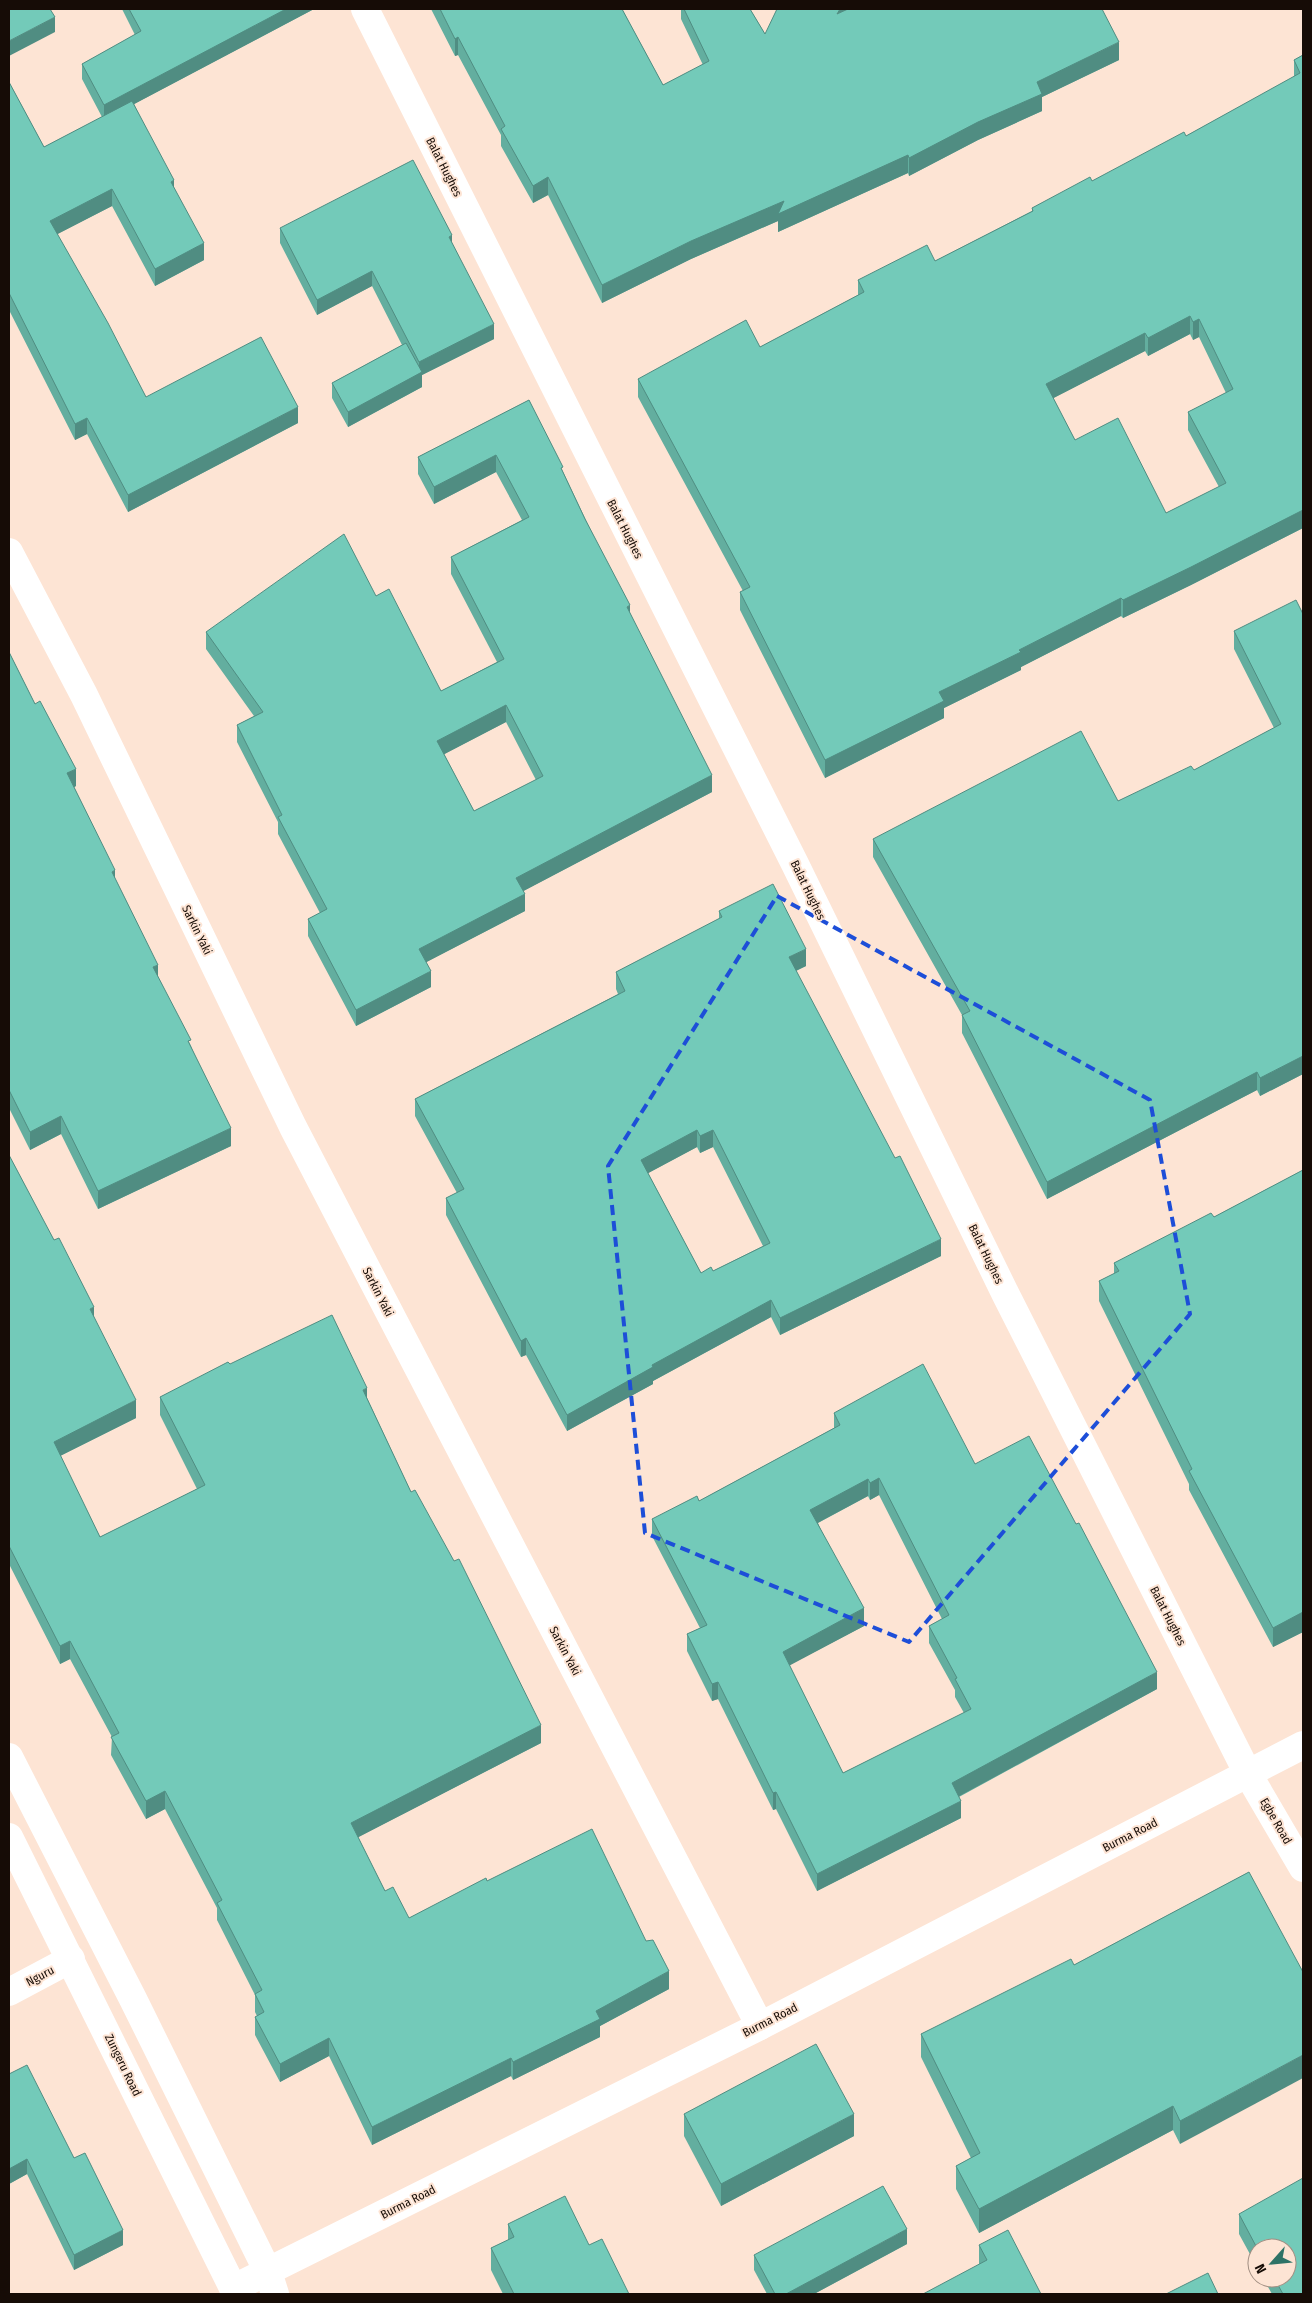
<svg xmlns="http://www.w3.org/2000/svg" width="1312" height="2303" font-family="'Fira Sans Condensed',sans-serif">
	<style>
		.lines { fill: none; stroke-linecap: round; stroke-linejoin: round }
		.street { stroke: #fff; stroke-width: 28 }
		.secondary { stroke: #fff; stroke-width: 28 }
		.wall { fill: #63ae9f; fill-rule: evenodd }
		.shaded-wall { fill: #508d82 }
		.building { fill: #73cab9; stroke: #508d82; fill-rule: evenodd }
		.marked { fill: none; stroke: #1d4ed8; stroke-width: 4; stroke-dasharray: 10 6; stroke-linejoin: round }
		.labels { text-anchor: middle; stroke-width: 4; stroke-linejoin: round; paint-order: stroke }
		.street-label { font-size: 12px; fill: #160c06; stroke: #fde4d4 }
	</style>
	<rect width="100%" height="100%" fill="#fde4d4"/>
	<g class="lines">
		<!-- street -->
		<g class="street">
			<polyline points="365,9 795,864 1006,1295 1248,1774 1303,1868"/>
			<polyline points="9,1992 71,1959"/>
		</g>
		<!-- secondary -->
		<g class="secondary">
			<polyline points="9,552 84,695 293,1127 760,2026"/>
			<polyline points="9,1757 133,1999 268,2272 275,2294"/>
			<polyline points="9,1837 236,2294"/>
			<polyline points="234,2288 760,2026 1303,1745"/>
		</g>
	</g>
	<!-- wall -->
	<g class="wall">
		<polygon points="122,9 314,9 134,104 174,189 204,260 155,286 112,206 57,234 146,397 298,423 128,512 87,434 75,440 9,310 9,82 44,147 102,117 82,79 82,64 135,35"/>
		<polygon points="431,9 622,9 663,85 703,65 681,19 681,9 750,9 765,34 1119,60 1042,97 1042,111 978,140 909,176 908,173 778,232 778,221 691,259 602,303 548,195 533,203 501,146 501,135 458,55 455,56"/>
		<path d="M1303,55V528L1191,585L1123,618L1121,616L1021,667V670L944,708V718L825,778L740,610V592L743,591L638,397V379L760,347L858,295V280L935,261L1032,211V208L1092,181L1186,136L1294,77V60ZM1190,334L1193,340L1199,337L1226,393L1188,412V430L1219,487L1166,513L1075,440L1053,398L1145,351L1148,356Z"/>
		<polygon points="280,228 452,243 494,339 422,375 422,387 348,427 332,398 332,383 402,345 372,286 317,315 280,243"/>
		<path d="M529,400L630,613L712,792L523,891L525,911L426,962L431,987L356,1026L308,936V919L320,913L278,834V822L237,742V725L254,716L206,649V632L376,596L441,691L497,662L451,574V557L522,520L496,472L434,504L418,474V457ZM506,722L536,780L474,811L444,754Z"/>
		<polygon points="1303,614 1303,1074 1260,1096 1257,1090 1047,1199 962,1033 962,1015 873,857 873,839 1118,801 1194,770 1274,728 1234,649 1234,631"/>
		<polygon points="9,652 76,786 74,787 158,977 191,1046 231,1146 98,1209 61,1134 30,1150 9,1108"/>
		<path d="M719,911L806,966L796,971L941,1256L780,1335L771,1317L653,1381V1384L567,1431L526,1355L521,1357L446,1215V1198L457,1193L415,1116V1099L618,994L616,989V972L719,919ZM697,1147L700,1153L713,1147L763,1246L713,1271L701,1273L648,1173Z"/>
		<polygon points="9,1155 94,1318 136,1418 60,1456 100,1537 197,1489 160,1415 160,1397 230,1364 367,1398 411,1492 541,1743 358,1837 385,1891 409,1918 487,1881 669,1989 600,2026 600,2037 513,2080 511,2076 372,2145 329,2056 280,2082 255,2035 255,2017 257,2016 255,2012 255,1995 217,1920 217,1908 165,1809 146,1819 111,1755 112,1737 70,1659 60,1664 9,1564"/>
		<polygon points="1303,1170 1303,1632 1273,1647 1189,1490 1189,1484 1099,1301 1099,1281 1114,1274 1114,1263 1214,1217"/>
		<path d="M834,1413L975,1464L1157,1689L959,1797L961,1818L817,1891L776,1809L773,1810L718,1699L712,1701L687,1651V1634L700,1628L652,1536V1519L699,1501L834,1428ZM879,1495L942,1619L929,1626V1643L955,1690V1697L964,1713L843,1773L789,1665L864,1626L818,1523L868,1496L870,1500Z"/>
		<polygon points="1249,1872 1180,2144 1173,2130 979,2233 956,2189 956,2166 971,2158 921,2057 921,2034 1074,1965"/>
		<polygon points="9,2074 74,2158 123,2245 74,2270 27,2174 9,2184"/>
		<polygon points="684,2114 854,2136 721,2206 684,2136"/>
		<polygon points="1239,2214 1303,2294 1272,2294 1263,2278 1287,2278 1257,2248 1257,2267 1239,2234"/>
		<polygon points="508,2224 589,2245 629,2294 503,2294 491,2270 491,2248 508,2240"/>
		<polygon points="907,2244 814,2294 767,2294 754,2270 754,2255"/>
		<polygon points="979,2245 1041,2294 979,2264"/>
	</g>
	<!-- shaded-wall -->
	<g class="shaded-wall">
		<polygon points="286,9 314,9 104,120 104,105"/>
		<polygon points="840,9 850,9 837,14"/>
		<polygon points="55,17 55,32 9,56 9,41"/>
		<polygon points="458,37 458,55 455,56 455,39"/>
		<polygon points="1119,42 1119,60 1042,97 1042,111 978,140 909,176 909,158 1037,82"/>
		<polygon points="908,155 908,173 778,232 778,221 691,259 602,303 602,285 691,241 784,201"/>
		<polygon points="548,177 548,195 533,203 533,186"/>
		<polygon points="174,180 174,197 171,182"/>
		<polygon points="112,189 112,206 50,238 50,221"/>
		<polygon points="452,235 452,250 449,237"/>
		<polygon points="204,243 204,260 155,286 155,269"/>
		<polygon points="372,271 372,286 317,315 317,300"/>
		<polygon points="1190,316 1190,334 1148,356 1148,338"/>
		<polygon points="1199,319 1199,337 1193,340 1193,322"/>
		<polygon points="494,324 494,339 422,375 422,387 348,427 348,412 419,373 419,362"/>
		<polygon points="1145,333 1145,351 1046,402 1046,384"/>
		<polygon points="298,407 298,423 128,512 128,495"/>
		<polygon points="87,418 87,434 75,440 75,424"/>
		<polygon points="496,455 496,472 434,504 434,487"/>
		<polygon points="1303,510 1303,528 1191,585 1123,618 1123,600"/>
		<polygon points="1121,598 1121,616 1021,667 1021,670 944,708 944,718 825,778 825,760 939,692 1019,650"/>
		<polygon points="630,605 630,622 627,607"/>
		<polygon points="506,705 506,722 437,758 437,741"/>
		<polygon points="76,769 76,786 67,791 67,773"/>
		<polygon points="712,775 712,792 516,895 516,878"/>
		<polygon points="115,870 115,888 112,872"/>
		<polygon points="525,894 525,911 419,966 419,949"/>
		<polygon points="806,949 806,966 789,974 789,957"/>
		<polygon points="158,965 158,982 153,967"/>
		<polygon points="431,971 431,987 356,1026 356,1010"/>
		<polygon points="1303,1056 1303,1074 1260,1096 1260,1078"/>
		<polygon points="1257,1072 1257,1090 1047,1199 1047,1182"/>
		<polygon points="61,1116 61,1134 30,1150 30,1132"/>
		<polygon points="231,1128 231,1146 98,1209 98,1191"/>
		<polygon points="697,1130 697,1147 641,1177 641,1160"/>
		<polygon points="713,1130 713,1147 700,1153 700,1136"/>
		<polygon points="941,1239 941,1256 780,1335 780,1318"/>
		<polygon points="771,1300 771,1317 653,1381 653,1384 567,1431 567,1415 652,1365"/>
		<polygon points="94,1307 94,1325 90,1309"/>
		<polygon points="526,1338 526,1355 521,1357 521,1341"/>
		<polygon points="367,1388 367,1406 363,1390"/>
		<polygon points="136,1400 136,1418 54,1459 54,1442"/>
		<polygon points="879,1478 879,1495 870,1500 870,1483"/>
		<polygon points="868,1479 868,1496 810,1527 810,1510"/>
		<polygon points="864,1608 864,1626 783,1669 783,1652"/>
		<polygon points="1303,1612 1303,1632 1273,1647 1273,1628"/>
		<polygon points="70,1641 70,1659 60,1664 60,1646"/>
		<polygon points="1157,1672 1157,1689 952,1800 952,1783"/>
		<polygon points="718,1682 718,1699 712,1701 712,1684"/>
		<polygon points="541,1725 541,1743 351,1841 351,1823"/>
		<polygon points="165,1791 165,1809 146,1819 146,1801"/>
		<polygon points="776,1792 776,1809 773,1810 773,1793"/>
		<polygon points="961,1801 961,1818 817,1891 817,1874"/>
		<polygon points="669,1971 669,1989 600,2026 600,2037 513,2080 513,2062 596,2011"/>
		<polygon points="329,2038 329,2056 280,2082 280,2064"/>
		<polygon points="1303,2055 1303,2078 1180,2144 1180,2121"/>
		<polygon points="511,2058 511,2076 372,2145 372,2127"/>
		<polygon points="1173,2106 1173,2130 979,2233 979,2209"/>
		<polygon points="854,2114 854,2136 721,2206 721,2184"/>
		<polygon points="27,2159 27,2174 9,2184 9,2169"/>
		<polygon points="907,2229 907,2244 814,2294 786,2294"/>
		<polygon points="123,2230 123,2245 74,2270 74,2255"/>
	</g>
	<!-- building -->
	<g class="building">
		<polygon points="9,9 50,9 55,17 9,41"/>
		<polygon points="129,9 286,9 104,105 82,64 141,31"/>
		<polygon points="440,9 622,9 663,85 709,61 684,9 750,9 765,34 777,9 840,9 837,14 848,9 1102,9 1119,42 1037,82 1042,94 978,122 909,158 908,155 778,214 784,201 691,241 602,285 548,177 533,186 501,129 505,126 458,37 455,39"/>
		<path d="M1303,55V510L1191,567L1123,600L1121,598L1019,650L1021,652L939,692L944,701L825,760L740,592L750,587L638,379L746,320L760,347L864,292L858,280L927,245L935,261L1033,211L1032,208L1090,177L1092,181L1184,132L1186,136L1300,73L1294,60ZM1190,316L1193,322L1199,319L1233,389L1188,412L1226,483L1166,513L1118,418L1075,440L1046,384L1145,333L1148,338Z"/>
		<polygon points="9,82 44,147 132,101 174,180 171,182 204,243 155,269 112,189 50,221 108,323 146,397 261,337 298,407 128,495 87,418 75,424 9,293"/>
		<polygon points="413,160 452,235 449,237 494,324 419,362 372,271 317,300 280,228"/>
		<polygon points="406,343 422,372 348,412 332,383"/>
		<path d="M529,400L563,467L561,468L585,519L630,605L627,607L712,775L516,878L525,894L419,949L431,971L356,1010L308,919L327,909L278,817L282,815L237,725L263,712L206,632L344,534L376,596L389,589L441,691L504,659L451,557L529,517L496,455L434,487L418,457ZM506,705L543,776L474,811L437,741Z"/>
		<polygon points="1296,600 1303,614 1303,1056 1260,1078 1257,1072 1047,1182 962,1015 970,1011 873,839 1081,731 1118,801 1191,766 1194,770 1281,724 1234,631"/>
		<polygon points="9,652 35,704 40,701 76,769 67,773 115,870 112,872 158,965 153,967 191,1040 188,1041 231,1128 98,1191 61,1116 30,1132 9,1090"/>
		<path d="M773,884L806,949L789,957L895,1158L900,1156L941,1239L780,1318L771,1300L652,1365L653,1367L567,1415L526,1338L521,1341L446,1198L464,1189L415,1099L625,991L616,972L722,917L719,911ZM697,1130L700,1136L713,1130L770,1243L713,1271L711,1267L701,1273L641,1160Z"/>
		<polygon points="9,1155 54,1240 59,1238 94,1307 90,1309 136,1400 54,1442 100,1537 205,1485 160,1397 228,1362 230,1364 332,1315 367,1388 363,1390 411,1492 415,1490 454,1561 459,1559 541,1725 351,1823 385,1891 393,1887 409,1918 486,1878 487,1881 592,1829 646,1941 653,1940 669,1971 596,2011 600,2019 513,2062 511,2058 372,2127 329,2038 280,2064 255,2017 264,2012 255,1994 262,1990 217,1903 222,1900 165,1791 146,1801 111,1737 119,1733 70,1641 60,1646 9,1546"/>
		<polygon points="1303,1170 1303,1612 1273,1628 1189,1471 1192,1469 1099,1281 1119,1271 1114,1263 1211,1213 1214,1217"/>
		<path d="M923,1364L975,1464L1029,1436L1076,1524L1079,1523L1157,1672L952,1783L961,1801L817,1874L776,1792L773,1793L718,1682L712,1684L687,1634L707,1625L652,1519L697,1496L699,1501L840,1425L834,1413ZM879,1478L949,1615L929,1626L957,1678L955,1679L971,1709L843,1773L783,1652L864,1608L810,1510L868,1479L870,1483Z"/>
		<polygon points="1249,1872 1303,1972 1303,2055 1180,2121 1173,2106 979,2209 956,2166 980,2153 921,2034 1071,1959 1074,1965"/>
		<polygon points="816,2044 854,2114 721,2184 684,2114"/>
		<polygon points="27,2065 74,2158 85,2153 123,2230 74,2255 27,2159 9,2169 9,2074"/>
		<polygon points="1303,2178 1303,2294 1283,2294 1274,2278 1287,2278 1287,2248 1257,2248 1239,2214"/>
		<polygon points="883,2186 907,2229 786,2294 775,2294 754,2255"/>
		<polygon points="565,2196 589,2245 602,2239 629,2294 514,2294 491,2248 514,2237 508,2224"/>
		<polygon points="1008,2230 1041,2294 923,2294 987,2260 979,2245"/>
		<polygon points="1208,2273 1218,2294 1166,2294"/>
	</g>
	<!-- marked area -->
	<path class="marked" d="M777,896L1150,1100L1190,1314L909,1642L645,1533L608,1166Z"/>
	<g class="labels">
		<!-- street labels -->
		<g class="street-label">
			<text transform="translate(444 167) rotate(63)" y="4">Balat Hughes</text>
			<text transform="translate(625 529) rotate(63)" y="4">Balat Hughes</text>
			<text transform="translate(808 890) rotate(64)" y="4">Balat Hughes</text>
			<text transform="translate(197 930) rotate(64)" y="4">Sarkin Yaki</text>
			<text transform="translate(986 1254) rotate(64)" y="4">Balat Hughes</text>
			<text transform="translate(378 1292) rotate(63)" y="4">Sarkin Yaki</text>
			<text transform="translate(1168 1616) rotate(63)" y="4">Balat Hughes</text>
			<text transform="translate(565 1651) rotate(62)" y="4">Sarkin Yaki</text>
			<text transform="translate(1276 1821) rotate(60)" y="4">Egbe Road</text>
			<text transform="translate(1130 1835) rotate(-27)" y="4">Burma Road</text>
			<text transform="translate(40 1976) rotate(-28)" y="4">Nguru</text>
			<text transform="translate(770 2020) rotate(-27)" y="4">Burma Road</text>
			<text transform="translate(123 2065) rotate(64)" y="4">Zungeru Road</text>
			<text transform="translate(408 2202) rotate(-27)" y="4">Burma Road</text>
		</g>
	</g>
	<!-- border -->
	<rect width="1312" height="2303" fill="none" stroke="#160c06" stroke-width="20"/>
	<!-- north arrow -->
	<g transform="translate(1272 2263) rotate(243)"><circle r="24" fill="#fde4d4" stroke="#a18e82"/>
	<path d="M0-4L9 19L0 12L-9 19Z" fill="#2e7367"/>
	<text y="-8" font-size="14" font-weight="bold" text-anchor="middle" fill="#160c06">N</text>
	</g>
</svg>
